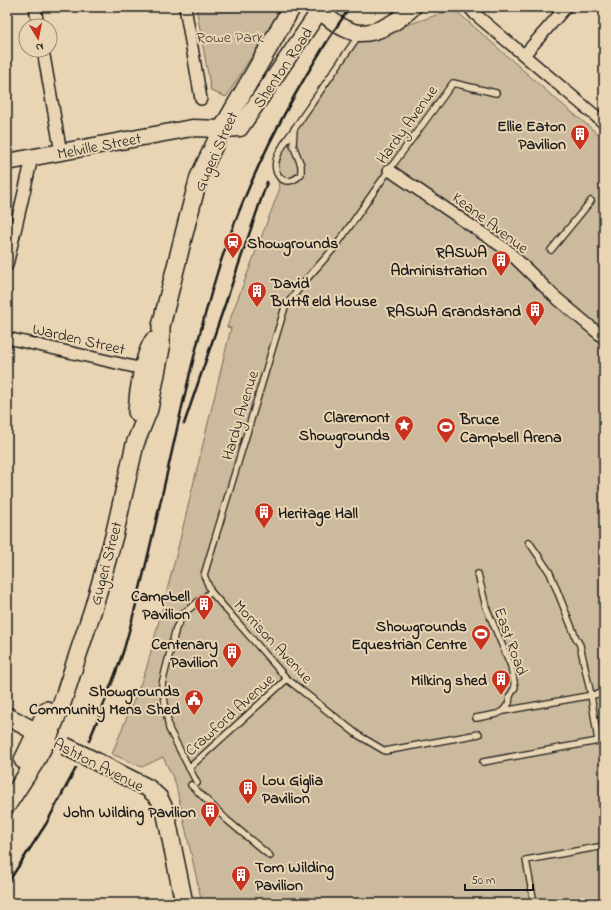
<svg xmlns="http://www.w3.org/2000/svg" width="611" height="910" font-family="'Indie Flower',sans-serif">
	<style>
		.green { fill: #cbba9d; stroke: #746b5c }
		.lines { fill: none; stroke-linecap: round; stroke-linejoin: round }
		.lane-casing { stroke: #1c1c1c; stroke-width: 8 }
		.street-casing { stroke: #1c1c1c; stroke-width: 14 }
		.secondary-casing { stroke: #1c1c1c; stroke-width: 19 }
		.primary-casing { stroke: #1c1c1c; stroke-width: 20 }
		.lane { stroke: #e9d5b3; stroke-width: 5.5 }
		.street { stroke: #e9d5b3; stroke-width: 11 }
		.secondary { stroke: #e9d5b3; stroke-width: 16 }
		.primary { stroke: #e9d5b3; stroke-width: 17 }
		.rail { stroke: #1c1c1c; stroke-width: 2.5 }
		.primary-bridge-casing { stroke: #1c1c1c; stroke-width: 20; stroke-linecap: butt }
		.primary-bridge { stroke: #e9d5b3; stroke-width: 17 }
		.labels { text-anchor: middle; stroke-width: 4; stroke-linejoin: round; paint-order: stroke }
		.park-label { font-size: 16px; fill: #48443c; stroke: #e9d5b3 }
		.street-label { font-size: 16px; fill: #1c1c1c; stroke: #e9d5b3 }
		.poi-label { font-size: 16px; font-weight: bold; fill: #1c1c1c; stroke: #e9d5b3; text-anchor: end }
	</style>
	<rect width="100%" height="100%" fill="#e9d5b3"/>
	<filter id="ink" filterUnits="userSpaceOnUse"><feTurbulence type="fractalNoise" baseFrequency=".025" numOctaves="2"/><feDisplacementMap in="SourceGraphic" scale="8" xChannelSelector="R" yChannelSelector="G"/><feConvolveMatrix kernelMatrix="1 2 1 2 8 2 1 2 1" color-interpolation-filters="sRGB"/></filter>
	<g filter="url(#ink)">
		<!-- green -->
		<g class="green">
			<polygon points="196,7 283,7 226,97 211,91"/>
			<polygon points="454,9 550,94 604,139 604,903 202,903 177,790 175,782 163,757 142,767 112,754 146,670 176,556 231,328 227,327 280,188 272,165 354,43"/>
		</g>
		<g class="lines">
			<defs>
				<g id="lane">
					<path d="M294,129L293,145L301,165V174C286,191 269,174 278,155C284,141 295,129 303,116C322,89 340,62 359,35"/>
					<polyline points="551,250 591,201"/>
					<polyline points="529,542 550,573 576,638 580,645 591,695 598,741"/>
					<polyline points="211,592 287,679 358,735 385,751 479,734"/>
					<polyline points="503,711 604,693"/>
					<polyline points="476,718 497,714 503,711 509,703 510,696 515,687 511,666 486,607 478,574"/>
					<polyline points="483,762 604,740"/>
					<polyline points="189,768 287,679"/>
					<polyline points="197,783 169,729 162,684 176,628 185,612 211,592 204,575 285,307 304,282 336,246 389,170 453,83 496,93"/>
					<polyline points="191,785 227,820 270,856"/>
					<polyline points="534,903 526,860 604,846"/>
				</g>
				<g id="street">
					<polyline points="35,7 38,26"/>
					<polyline points="185,7 201,99"/>
					<polyline points="469,7 475,14 604,123"/>
					<polyline points="43,50 61,153"/>
					<polyline points="524,55 566,7"/>
					<polyline points="389,170 507,250 554,296 604,338"/>
					<polyline points="7,265 32,158"/>
					<polyline points="7,338 143,369"/>
				</g>
				<g id="secondary">
					<path d="M320,11C328,17 336,25 346,29C350,31 356,33 361,33C380,33 400,20 413,7"/>
					<polyline points="7,162 192,128 222,129 240,128 322,7"/>
				</g>
				<g id="primary">
					<path d="M137,412C138,392 143,358 153,341"/>
					<polyline points="7,716 47,738"/>
					<polyline points="23,760 47,710"/>
					<polyline points="99,763 148,788 159,798 165,810 184,903"/>
					<polyline points="7,805 35,762 48,738 61,706 93,609 114,536 135,444 149,409 161,348 161,326 187,222 199,177 222,129 292,7"/>
				</g>
			</defs>
			<!-- lane casing -->
			<use href="#lane" class="lane-casing"/>
			<!-- street casing -->
			<use href="#street" class="street-casing"/>
			<!-- secondary casing -->
			<use href="#secondary" class="secondary-casing"/>
			<!-- primary casing -->
			<use href="#primary" class="primary-casing"/>
			<!-- lane -->
			<use href="#lane" class="lane"/>
			<!-- street -->
			<use href="#street" class="street"/>
			<!-- secondary -->
			<use href="#secondary" class="secondary"/>
			<!-- primary -->
			<use href="#primary" class="primary"/>
			<!-- rail -->
			<g class="rail">
				<polyline points="184,424 267,182"/>
				<path d="M89,741C101,711 114,680 124,649C135,611 144,573 153,534C174,446 191,357 218,270C248,176 294,88 350,7"/>
				<polyline points="7,884 46,824 76,768"/>
			</g>
			<defs>
				<polyline id="primary-bridge" points="65,746 99,763"/>
			</defs>
			<!-- primary-bridge casing -->
			<use href="#primary-bridge" class="primary-bridge-casing"/>
			<!-- primary-bridge -->
			<use href="#primary-bridge" class="primary-bridge"/>
		</g>
	</g>
	<!-- icons -->
	<defs>
		<symbol id="building-pin" viewBox="-11 -11 22 30"><path d="M0 17L-7.5 6A9.5 9.5 0 1 1 7.5 6Z" fill="#c8321e" stroke="#e9d5b3"/><path d="M-4-6H4V6H1V3H-1V6H-4ZM-2.5-4.3h1.7v1.8h-1.7ZM.8-4.3h1.7v1.8H.8ZM-2.5-1h1.7V.8h-1.7ZM.8-1h1.7V.8H.8Z" fill="#fff"/></symbol>
		<symbol id="station-pin" viewBox="-11 -11 22 30"><path d="M0 17L-7.5 6A9.5 9.5 0 1 1 7.5 6Z" fill="#c8321e" stroke="#e9d5b3"/><path d="M-3-6H3Q5-6 5-4V2Q5 4 3 4L4.5 6H3L1.5 4h-3L-3 6H-4.5L-3 4Q-5 4-5 2V-4Q-5-6-3-6ZM-3.5-4v3h7v-3ZM-3.5 1v1.5H-2V1ZM2 1v1.5H3.5V1Z" fill="#fff"/></symbol>
		<symbol id="sight-pin" viewBox="-11 -11 22 30"><path d="M0 17L-7.5 6A9.5 9.5 0 1 1 7.5 6Z" fill="#c8321e" stroke="#e9d5b3"/><path d="M0-6L1.8-2.2L6-1.7L2.9 1.2L3.7 5.4L0 3.3L-3.7 5.4L-2.9 1.2L-6-1.7L-1.8-2.2Z" fill="#fff"/></symbol>
		<symbol id="stadium-pin" viewBox="-11 -11 22 30"><path d="M0 17L-7.5 6A9.5 9.5 0 1 1 7.5 6Z" fill="#c8321e" stroke="#e9d5b3"/><path d="M0-5a6.5 5 0 1 0 0 10a6.5 5 0 1 0 0-10ZM-3.5-1.8h7v3.6h-7Z" fill="#fff"/></symbol>
		<symbol id="civic-pin" viewBox="-11 -11 22 30"><path d="M0 17L-7.5 6A9.5 9.5 0 1 1 7.5 6Z" fill="#c8321e" stroke="#e9d5b3"/><path d="M-.6-6.5H3V-4.5H.6V-3L4-1V1h2V6H-6V1h2V-1L-.6-3ZM-1.2 2.5V6h2.4V2.5Z" fill="#fff"/></symbol>
	</defs>
	<g fill-rule="evenodd">
		<use href="#building-pin" x="569" y="123" width="22" height="30"/>
		<use href="#station-pin" x="222" y="231" width="22" height="30"/>
		<use href="#building-pin" x="490" y="249" width="22" height="30"/>
		<use href="#building-pin" x="246" y="280" width="22" height="30"/>
		<use href="#building-pin" x="524" y="299" width="22" height="30"/>
		<use href="#sight-pin" x="393" y="414" width="22" height="30"/>
		<use href="#stadium-pin" x="435" y="416" width="22" height="30"/>
		<use href="#building-pin" x="253" y="501" width="22" height="30"/>
		<use href="#building-pin" x="193" y="593" width="22" height="30"/>
		<use href="#stadium-pin" x="470" y="623" width="22" height="30"/>
		<use href="#building-pin" x="221" y="641" width="22" height="30"/>
		<use href="#building-pin" x="490" y="668" width="22" height="30"/>
		<use href="#civic-pin" x="183" y="688" width="22" height="30"/>
		<use href="#building-pin" x="237" y="777" width="22" height="30"/>
		<use href="#building-pin" x="199" y="800" width="22" height="30"/>
		<use href="#building-pin" x="230" y="864" width="22" height="30"/>
	</g>
	<g class="labels">
		<!-- park labels -->
		<g class="park-label">
			<text x="230" y="42">Rowe Park</text>
		</g>
		<!-- street labels -->
		<g class="street-label">
			<text transform="translate(282 67) rotate(-56)" y="6">Shenton Road</text>
			<text transform="translate(406 124) rotate(-54)" y="6">Hardy Avenue</text>
			<text transform="translate(99 145) rotate(-11)" y="6">Melville Street</text>
			<text transform="translate(215 151) rotate(-66)" y="6">Gugeri Street</text>
			<text transform="translate(491 222) rotate(37)" y="6">Keane Avenue</text>
			<text transform="translate(79 338) rotate(13)" y="6">Warden Street</text>
			<text transform="translate(239 415) rotate(-73)" y="6">Hardy Avenue</text>
			<text transform="translate(105 563) rotate(-75)" y="6">Gugeri Street</text>
			<text transform="translate(274 641) rotate(47)" y="6">Morrison Avenue</text>
			<text transform="translate(512 641) rotate(70)" y="6">East Road</text>
			<text transform="translate(229 714) rotate(-42)" y="6">Crawford Avenue</text>
			<text transform="translate(99 764) rotate(27)" y="6">Ashton Avenue</text>
		</g>
		<!-- poi labels -->
		<g class="poi-label">
			<text x="566" y="131">Ellie Eaton<tspan x="566" dy="18">Pavilion</tspan></text>
			<text x="247" y="248" text-anchor="start">Showgrounds</text>
			<text x="487" y="257">RASWA<tspan x="487" dy="18">Administration</tspan></text>
			<text x="271" y="288" text-anchor="start">David<tspan x="271" dy="18">Buttfield House</tspan></text>
			<text x="521" y="316">RASWA Grandstand</text>
			<text x="390" y="422">Claremont<tspan x="390" dy="18">Showgrounds</tspan></text>
			<text x="460" y="424" text-anchor="start">Bruce<tspan x="460" dy="18">Campbell Arena</tspan></text>
			<text x="278" y="518" text-anchor="start">Heritage Hall</text>
			<text x="190" y="601">Campbell<tspan x="190" dy="18">Pavilion</tspan></text>
			<text x="467" y="631">Showgrounds<tspan x="467" dy="18">Equestrian Centre</tspan></text>
			<text x="218" y="649">Centenary<tspan x="218" dy="18">Pavilion</tspan></text>
			<text x="487" y="685">Milking shed</text>
			<text x="180" y="696">Showgrounds<tspan x="180" dy="18">Community Mens Shed</tspan></text>
			<text x="262" y="785" text-anchor="start">Lou Giglia<tspan x="262" dy="18">Pavilion</tspan></text>
			<text x="196" y="817">John Wilding Pavilion</text>
			<text x="255" y="872" text-anchor="start">Tom Wilding<tspan x="255" dy="18">Pavilion</tspan></text>
		</g>
	</g>
	<!-- margin -->
	<rect width="611" height="910" fill="none" stroke="#e9d5b3" stroke-width="24"/>
	<rect x="12" y="12" width="587" height="886" fill="none" stroke="#1c1c1c" stroke-width="1.5" filter="url(#ink)"/>
	<!-- north arrow -->
	<g transform="translate(38 38) rotate(170)"><circle r="19" fill="#e9d5b3" stroke="#978b77"/>
	<path d="M0-3L7 15L0 10L-7 15Z" fill="#c8321e"/>
	<text y="-6" font-size="11" font-weight="bold" text-anchor="middle" fill="#1c1c1c">N</text>
	</g>
	<!-- scale -->
	<path d="M465 884v6h68v-6" fill="none" stroke="#1c1c1c" stroke-width="2"/>
	<text x="471" y="884" font-size="12" fill="#1c1c1c" stroke="#e9d5b3" stroke-width="3" paint-order="stroke">50 m</text>
</svg>
